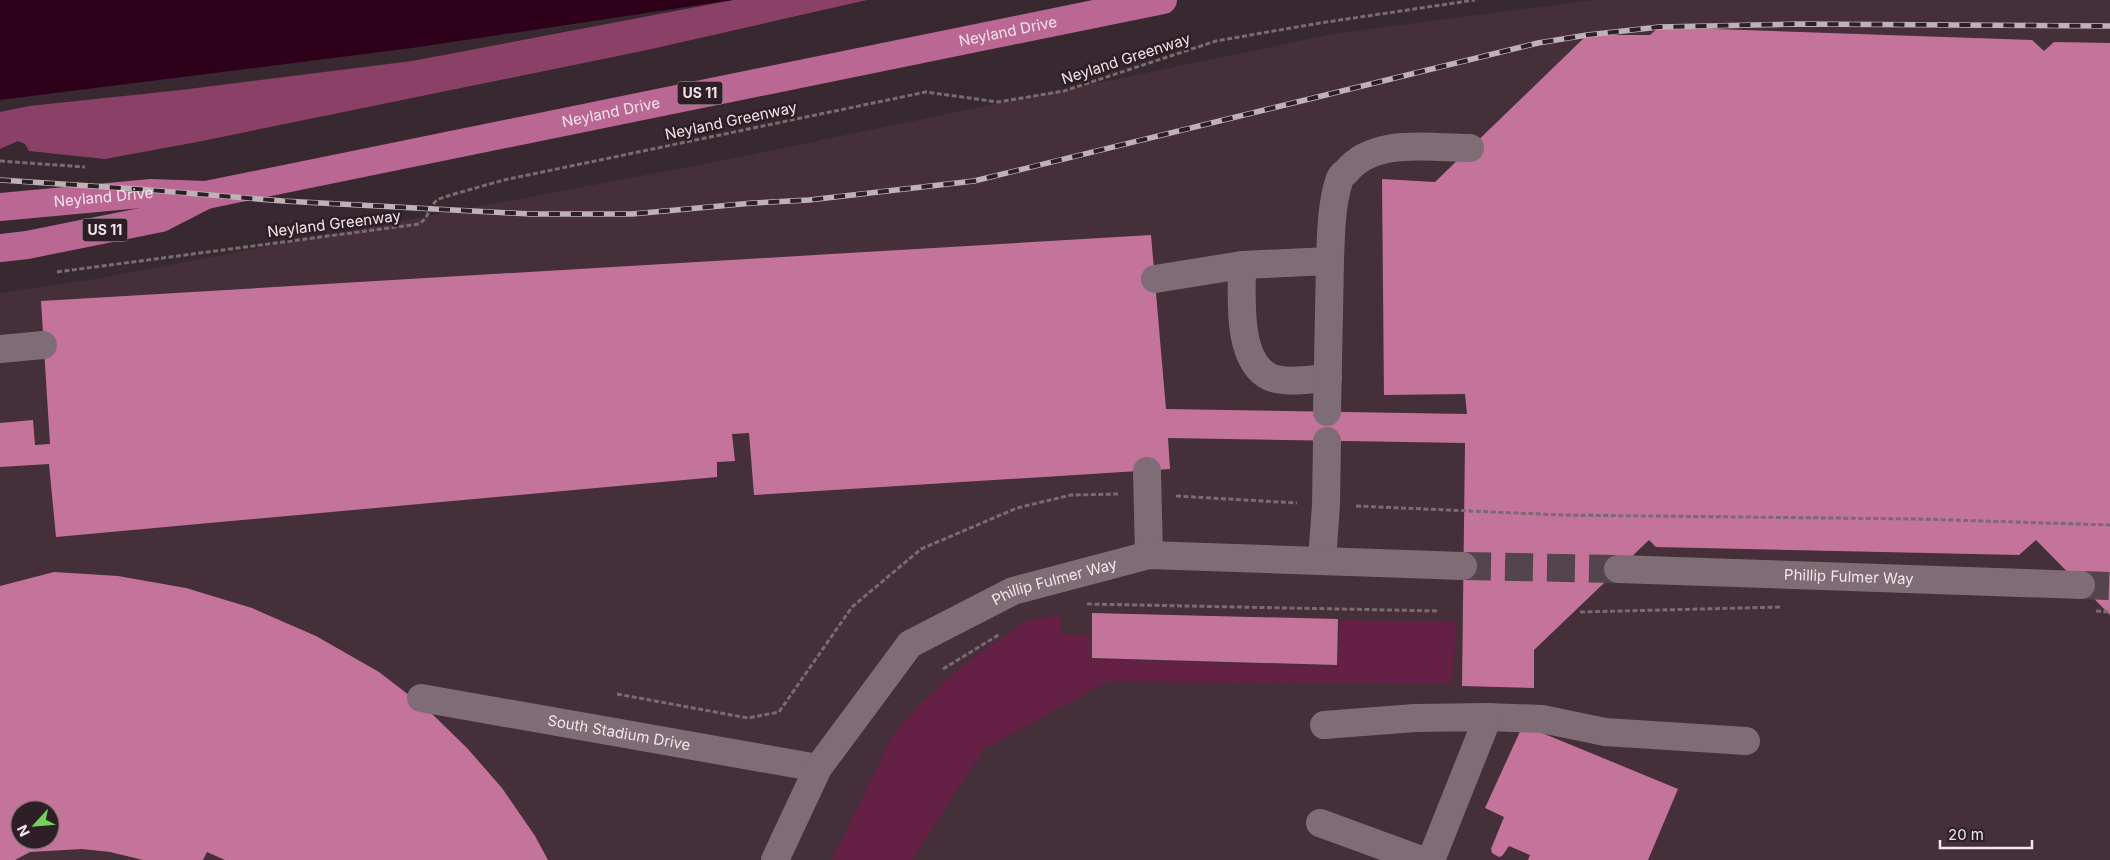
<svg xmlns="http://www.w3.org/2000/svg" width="2110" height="860" font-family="Inter,sans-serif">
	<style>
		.built { fill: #452f39; fill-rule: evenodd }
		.green { fill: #642045 }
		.forest { fill: #8b4167 }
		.water { fill: #2e001a }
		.building { fill: #c4749b; fill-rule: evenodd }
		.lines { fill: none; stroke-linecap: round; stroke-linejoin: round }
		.minor-tunnel { stroke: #54444b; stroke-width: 28; stroke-dasharray: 28 14; stroke-linecap: butt }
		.path { stroke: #796b71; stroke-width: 3; stroke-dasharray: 5 2.5; stroke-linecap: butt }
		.minor { stroke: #7f6c74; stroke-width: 28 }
		.major { stroke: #bb6793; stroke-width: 28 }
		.rail-casing { stroke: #beb1b7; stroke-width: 5.5 }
		.rail { stroke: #2e1f26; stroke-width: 4; stroke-dasharray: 11; stroke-linecap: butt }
		.labels { text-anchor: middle; stroke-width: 5; stroke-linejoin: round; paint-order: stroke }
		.shield { fill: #2e1f26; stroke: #b6aab0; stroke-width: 1 }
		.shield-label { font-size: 14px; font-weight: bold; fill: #f1e6eb }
		.street-label { font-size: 15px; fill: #f1e6eb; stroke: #2e1f26 }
	</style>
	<rect width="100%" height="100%" fill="#38282f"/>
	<!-- built -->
	<path class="built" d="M1593,0H2110V860H0V293L95,279L725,160L1338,33ZM20,810H50V840H20Z"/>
	<!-- green -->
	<polygon class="green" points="1060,615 1062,633 1090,636 1090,659 1338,667 1340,620 1457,622 1452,683 1107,682 984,749 912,860 832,860 892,736 922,702 962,666 1025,621"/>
	<!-- forest -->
	<polygon class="forest" points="733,0 867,0 647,50 197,142 105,159 29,151 25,144 18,141 0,149 0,112 29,106 181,90 412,61"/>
	<!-- water -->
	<polygon class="water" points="0,0 733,0 412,48 0,100"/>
	<!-- building -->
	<g class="building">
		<polygon points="1659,27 2032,40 2044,51 2054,42 2110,43 2110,615 2036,540 2019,555 1656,547 1649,540 1534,650 1534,688 1462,686 1465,443 1168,438 1170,469 754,495 749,433 732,434 735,461 717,462 717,477 56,537 49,464 0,467 0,423 33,420 35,445 50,444 41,301 1151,235 1166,409 1467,414 1465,394 1384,395 1382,179 1435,182 1587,35 1650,35"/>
		<path d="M54,572L118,576L186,588L252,608L316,636L379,672L427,709L467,748L502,788L535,836L548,860H225L207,852L203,860H143L110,852L82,849L30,852L15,860H0V586ZM20,810H50V840H20Z"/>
		<polygon points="1092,613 1338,619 1337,665 1092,658"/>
		<polygon points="1523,725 1678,789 1648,860 1528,860 1530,855 1509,846 1502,856 1499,857 1492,853 1491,849 1504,817 1485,808"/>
	</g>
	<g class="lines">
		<!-- minor-tunnel -->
		<g class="minor-tunnel">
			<polyline points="1463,566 1618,569"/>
			<polyline points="2081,585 2110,586"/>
		</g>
		<!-- path -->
		<g class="path">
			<polyline points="0,161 85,167"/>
			<path d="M57,272L419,224C429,218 428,208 437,200C441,197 494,183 504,180L926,92L998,102L1064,91L1216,41L1320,23L1475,0"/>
			<polyline points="1176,496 1297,503"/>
			<polyline points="1356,506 1562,515 1919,519 2110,525"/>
			<polyline points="1087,604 1439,611"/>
			<polyline points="2096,611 2110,612"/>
			<polyline points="1580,612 1780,607"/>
			<polyline points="943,669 1000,634"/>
			<polyline points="617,694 748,718 779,712 852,607 921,549 1017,508 1071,495 1118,494"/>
		</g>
		<!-- minor -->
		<g class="minor">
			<path d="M1330,261C1331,235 1331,206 1339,181C1340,177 1343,174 1346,172C1374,137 1430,148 1470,148"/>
			<path d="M1242,265C1242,296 1236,361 1270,377C1286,384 1310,379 1328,378"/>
			<polyline points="1155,279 1242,265 1330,261 1327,412"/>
			<polyline points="0,349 43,345"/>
			<polyline points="1147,471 1149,555"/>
			<polyline points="1322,560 1326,505 1327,441"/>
			<path id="s1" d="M1618,569L2081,585"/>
			<path id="s2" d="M421,698L818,768"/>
			<polyline points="1488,717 1542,719 1605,732 1746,741"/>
			<polyline points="1324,725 1415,718 1488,717 1431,860"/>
			<polyline points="1320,823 1421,860"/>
			<path id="s3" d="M775,860L818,768L910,644L1013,591L1149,555L1463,566"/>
		</g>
		<!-- major -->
		<g class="major">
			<path id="s4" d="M0,207L151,193L206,195L1163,0"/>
			<polyline points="0,248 27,245 161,218 204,196"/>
		</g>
		<defs>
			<polyline id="rail" points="0,180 137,189 283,201 530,214 632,214 753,203 809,200 974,181 1538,43 1587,35 1659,27 1798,24 2110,26"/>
		</defs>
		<!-- rail casing -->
		<use href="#rail" class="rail-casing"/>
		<!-- rail -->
		<use href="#rail" class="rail"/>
	</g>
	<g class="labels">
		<!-- shield labels -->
		<g class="shield">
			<rect x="677.5" y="81.5" width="45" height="23" rx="4"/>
			<rect x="82.5" y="218.5" width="45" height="23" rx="4"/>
		</g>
		<g class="shield-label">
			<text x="700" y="98">US 11</text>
			<text x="105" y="235">US 11</text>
		</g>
		<!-- street labels -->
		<g class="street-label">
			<text dy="5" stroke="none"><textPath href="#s4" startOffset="1025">Neyland Drive</textPath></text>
			<text transform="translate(1126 59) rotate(-18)" y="5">Neyland Greenway</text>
			<text dy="5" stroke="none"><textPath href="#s4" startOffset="620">Neyland Drive</textPath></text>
			<text transform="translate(731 121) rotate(-12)" y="5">Neyland Greenway</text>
			<text dy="5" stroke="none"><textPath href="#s4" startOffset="104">Neyland Drive</textPath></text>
			<text transform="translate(334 224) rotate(-7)" y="5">Neyland Greenway</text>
			<text dy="5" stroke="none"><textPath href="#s1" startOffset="231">Phillip Fulmer Way</textPath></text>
			<text dy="5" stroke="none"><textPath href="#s3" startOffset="414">Phillip Fulmer Way</textPath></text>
			<text dy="5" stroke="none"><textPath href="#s2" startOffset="201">South Stadium Drive</textPath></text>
		</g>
	</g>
	<!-- north arrow -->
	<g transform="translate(35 825) rotate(244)"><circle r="24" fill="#2e1f26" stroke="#7c6f75"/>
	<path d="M0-4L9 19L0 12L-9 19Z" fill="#73d25c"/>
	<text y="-8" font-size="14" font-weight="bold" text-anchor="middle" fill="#f1e6eb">N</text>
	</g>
	<!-- scale -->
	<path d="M1940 840v8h92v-8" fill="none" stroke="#f1e6eb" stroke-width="2.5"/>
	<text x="1948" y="840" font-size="15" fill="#f1e6eb" stroke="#2e1f26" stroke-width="4" paint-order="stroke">20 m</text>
</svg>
